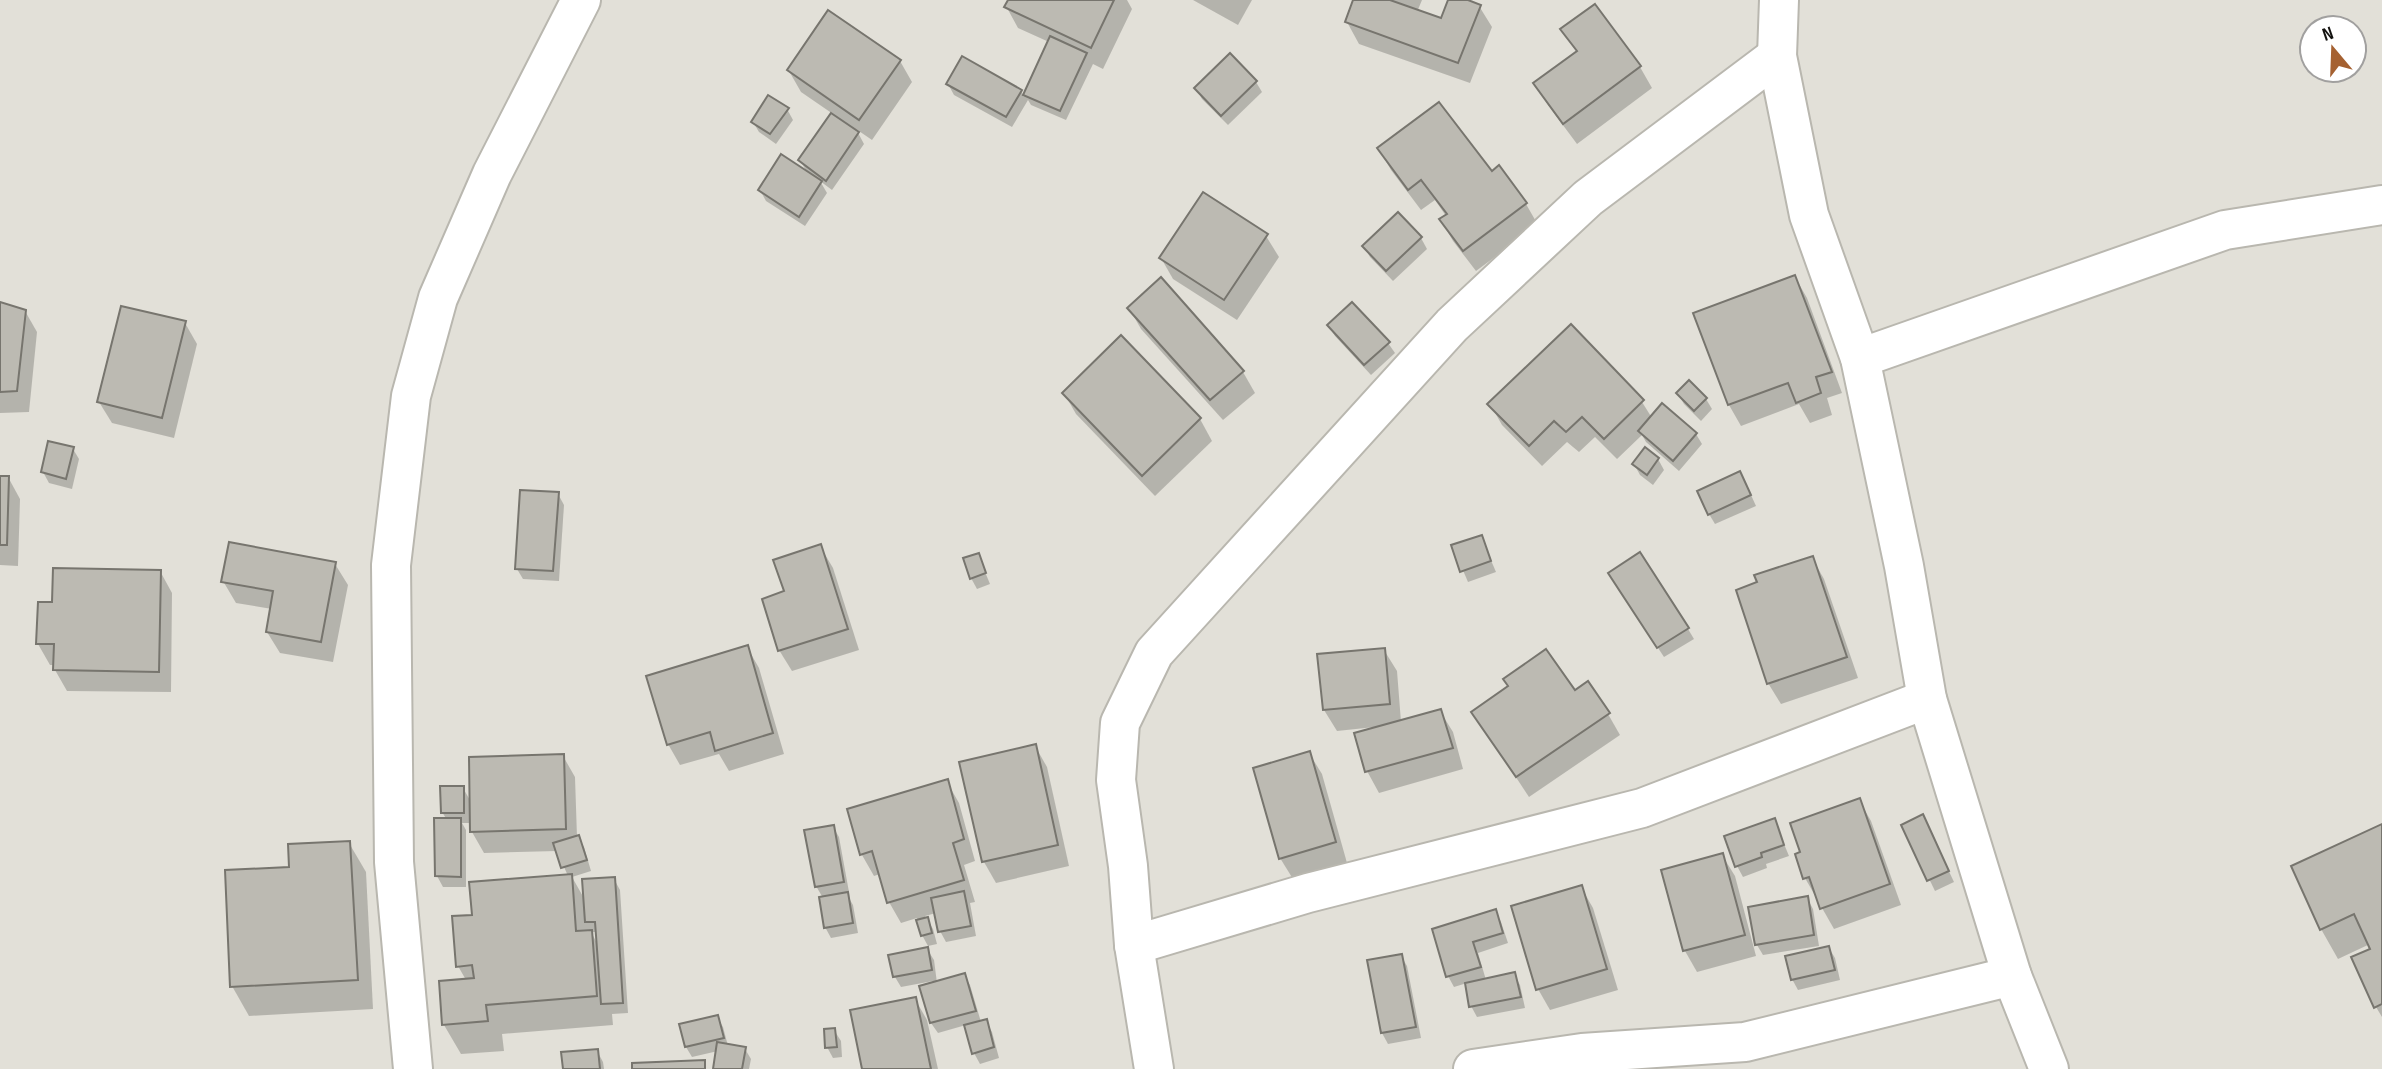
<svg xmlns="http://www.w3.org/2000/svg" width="2382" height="1069" font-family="'Sofia Sans Condensed',sans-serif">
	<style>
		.shadow { fill: #0003; fill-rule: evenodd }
		.building { fill: #bcbab2; stroke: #77756e; stroke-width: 2 }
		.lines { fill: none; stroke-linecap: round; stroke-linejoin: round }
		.minor-casing { stroke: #b9b7af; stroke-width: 42 }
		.minor { stroke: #fff; stroke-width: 38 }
	</style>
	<rect width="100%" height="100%" fill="#e2e0d8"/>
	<!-- shadow -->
	<g class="shadow">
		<polygon points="1010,0 1127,0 1132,9 1103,69 1093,64 1066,120 1031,105 1028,100 1012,127 954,95 948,84 1021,91 1024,97 1049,42 1018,28 1006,6"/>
		<polygon points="1193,0 1252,0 1238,25"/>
		<polygon points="1355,0 1422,0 1417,12 1442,21 1449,0 1463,0 1479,6 1492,27 1470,83 1359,44 1347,22"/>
		<polygon points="1563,30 1640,67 1652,88 1577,144 1548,105 1536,84 1577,53"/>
		<polygon points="900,61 912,82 872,140 856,129 864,144 832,190 820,181 827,193 805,226 766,201 760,190 808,174 800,160 833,114 801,92 789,71"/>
		<polygon points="1256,82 1262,92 1228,125 1202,99 1196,88"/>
		<polygon points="787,109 793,120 776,144 759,132 753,122"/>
		<polygon points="1379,149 1491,174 1526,204 1538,225 1476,271 1453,241 1441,220 1446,216 1435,200 1421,210 1391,170"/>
		<polygon points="1266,236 1279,257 1237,320 1173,279 1161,258"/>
		<polygon points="1421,238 1427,249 1393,281 1370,257 1364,246"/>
		<polygon points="1795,277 1807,298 1842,393 1827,398 1832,415 1810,423 1799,404 1741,426 1729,405 1695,314"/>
		<polygon points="0,304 25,311 37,332 29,412 0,413"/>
		<polygon points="1129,308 1243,372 1255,393 1223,420 1141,329"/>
		<polygon points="185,323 197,344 174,438 112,423 99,402"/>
		<polygon points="1329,326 1388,343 1395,353 1371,375 1335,336"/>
		<polygon points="1121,338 1200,419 1212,441 1155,496 1076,414 1064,393"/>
		<polygon points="1678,394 1706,399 1712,409 1701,421 1684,404"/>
		<polygon points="1642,402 1652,418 1696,434 1702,444 1679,471 1646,442 1642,435 1617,459 1595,437 1579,452 1567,442 1542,466 1502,425 1490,404"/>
		<polygon points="73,449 79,459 72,489 49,483 43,472"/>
		<polygon points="1658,459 1664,470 1653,485 1640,475 1634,464"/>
		<polygon points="0,477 8,477 20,499 18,566 0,565"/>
		<polygon points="1746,484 1756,506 1715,524 1709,514"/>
		<polygon points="558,494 564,505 559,581 523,579 517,569"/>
		<polygon points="1481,537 1496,572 1468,582 1453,547"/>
		<polygon points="820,546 833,568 859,650 792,671 779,650"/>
		<polygon points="978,555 990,584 977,589 971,578"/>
		<polygon points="1812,558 1824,579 1858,678 1781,704 1768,683"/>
		<polygon points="335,564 348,585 333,662 280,653 267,632 272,609 236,603 223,581"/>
		<polygon points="160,571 172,593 171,692 67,691 55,670 55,665 50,665 38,644 54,604"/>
		<polygon points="1616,584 1688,629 1694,639 1664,657"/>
		<polygon points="747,647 759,668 784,754 729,771 719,754 680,765 668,744"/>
		<polygon points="1384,650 1397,671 1401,722 1440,711 1453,732 1463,769 1379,793 1367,771 1375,727 1337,731 1324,710"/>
		<polygon points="1575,692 1608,714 1620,735 1529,797 1473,712"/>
		<polygon points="1035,746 1047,767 1069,866 996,883 984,862"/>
		<polygon points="1309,753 1322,774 1347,863 1293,879 1280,858"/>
		<path d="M563,756L575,777L577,837L584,847L591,871L572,877L585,900L614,879L620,890L628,1013L612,1014L613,1025L502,1034L504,1051L461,1054L444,1025L466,980L458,966L474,916L568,876L557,851L484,853L472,832V823H462L466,830V887H443L437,876L447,820L442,812L463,788L471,802ZM591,932H597L598,945Z"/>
		<polygon points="947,782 959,803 975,861 964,865 975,902 970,903 976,936 946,942 940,931 936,913 925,916 933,929 937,944 928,946 922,935 917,918 901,923 889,902 880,874 874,876 862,855 849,810"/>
		<polygon points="1859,800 1871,821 1901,905 1834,929 1805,878"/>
		<polygon points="1774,820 1789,856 1766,864 1767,868 1743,877 1737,866"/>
		<polygon points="1903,825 1928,827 1954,882 1935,891"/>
		<polygon points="2382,826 2382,1017 2376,1007 2372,950 2370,944 2338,959 2321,929"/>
		<polygon points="833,827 839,837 849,892 846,893 853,905 858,933 831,938 825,927 823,898 816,886"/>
		<polygon points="349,843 366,872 373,1009 249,1016 232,986 291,869"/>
		<polygon points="1722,855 1735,876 1756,956 1697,972 1685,951 1663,872"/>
		<polygon points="1581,887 1593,908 1618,990 1550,1010 1538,989"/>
		<polygon points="1807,898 1813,909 1819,946 1763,955 1757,945 1750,908"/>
		<polygon points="1495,911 1501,922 1508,943 1478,953 1486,980 1514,974 1520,985 1525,1008 1477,1017 1471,1006 1467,983 1454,987 1448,976"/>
		<polygon points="1829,948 1835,958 1840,980 1798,990 1792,979"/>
		<polygon points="927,949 934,960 937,983 964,975 970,985 981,1022 986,1021 992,1032 999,1058 980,1064 974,1053 966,1025 938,1033 931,1023 921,988 934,984 933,981 901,987 895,977 891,957"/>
		<polygon points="1401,956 1407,966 1421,1038 1388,1044 1382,1033 1369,962"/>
		<polygon points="915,999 927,1020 938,1069 864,1069"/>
		<polygon points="717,1017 723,1027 728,1046 745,1049 751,1059 749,1069 715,1069 718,1051 692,1057 686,1047"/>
		<polygon points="834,1030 841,1041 842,1057 833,1058 827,1047"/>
		<polygon points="597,1051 603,1062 604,1069 565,1069"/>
	</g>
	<!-- building -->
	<g class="building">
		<polygon points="1008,0 1114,0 1091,48 1004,7"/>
		<polygon points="1353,0 1390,0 1441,18 1448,0 1468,0 1481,5 1458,63 1345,22"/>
		<polygon points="1595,4 1641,66 1563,124 1533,83 1577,51 1560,29"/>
		<polygon points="828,10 901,60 859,120 787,70"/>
		<polygon points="1050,36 1087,53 1060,111 1023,95"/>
		<polygon points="1230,53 1257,81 1221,116 1194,88"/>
		<polygon points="962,56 1022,90 1006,117 946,84"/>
		<polygon points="768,95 789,108 770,134 751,122"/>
		<polygon points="1439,102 1492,171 1499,165 1527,203 1463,251 1439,219 1447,214 1421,180 1408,190 1377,148"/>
		<polygon points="831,113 859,132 826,181 798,160"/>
		<polygon points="781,154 822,181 799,217 758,190"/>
		<polygon points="1203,192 1268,234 1224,300 1159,258"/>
		<polygon points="1398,212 1422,237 1386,271 1362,246"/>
		<polygon points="1795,275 1832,372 1816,377 1821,393 1796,403 1788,383 1728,405 1693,313"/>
		<polygon points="1161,277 1244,371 1210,400 1127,308"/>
		<polygon points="0,302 26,310 17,391 0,392"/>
		<polygon points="1352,302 1390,342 1364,365 1327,325"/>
		<polygon points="121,306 186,321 162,418 97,402"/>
		<polygon points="1571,324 1644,400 1604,439 1582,417 1566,432 1554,421 1529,446 1487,404"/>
		<polygon points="1121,335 1201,418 1142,476 1062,393"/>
		<polygon points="1689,380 1707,398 1694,411 1676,393"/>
		<polygon points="1662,403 1697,433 1673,461 1638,431"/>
		<polygon points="48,441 74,447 66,479 41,472"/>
		<polygon points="1645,447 1659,458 1647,475 1632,464"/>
		<polygon points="1740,471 1751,495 1708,515 1697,491"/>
		<polygon points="0,476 9,476 7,545 0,545"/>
		<polygon points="520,490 559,492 553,571 515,569"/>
		<polygon points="1482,535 1491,561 1460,572 1451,545"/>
		<polygon points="229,542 336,562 321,642 266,632 273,591 221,582"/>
		<polygon points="821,544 848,629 778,651 762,599 784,591 773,560"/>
		<polygon points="1640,552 1689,628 1657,648 1608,573"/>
		<polygon points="979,553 986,573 970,579 963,558"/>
		<polygon points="1813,556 1847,657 1767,684 1736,590 1757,582 1754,575"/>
		<polygon points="53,568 161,570 159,672 53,670 54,644 36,644 38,602 52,602"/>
		<polygon points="748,645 773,733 715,751 710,732 667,745 646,676"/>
		<polygon points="1385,648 1390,704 1323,710 1317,654"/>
		<polygon points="1546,649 1575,690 1588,681 1610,713 1516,777 1471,712 1508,686 1503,679"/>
		<polygon points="1441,709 1453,748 1365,772 1354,733"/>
		<polygon points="1036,744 1058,845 982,862 959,762"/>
		<polygon points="1310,751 1336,842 1279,859 1253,768"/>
		<polygon points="564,754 566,829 470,832 469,757"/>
		<polygon points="948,779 964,839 953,843 964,880 887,903 872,851 860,855 847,809"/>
		<polygon points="440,786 464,786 464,813 441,813"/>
		<polygon points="1860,798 1890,884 1820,909 1809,877 1803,879 1795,854 1800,852 1790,823"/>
		<polygon points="1923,814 1949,871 1927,881 1901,825"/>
		<polygon points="434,818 461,818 461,877 435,876"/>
		<polygon points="1775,818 1784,845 1761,853 1762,857 1735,867 1724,836"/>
		<polygon points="2382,824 2382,1004 2374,1008 2351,957 2370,949 2354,914 2320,930 2291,866"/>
		<polygon points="834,825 844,882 815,887 804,830"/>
		<polygon points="579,835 587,860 561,868 553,843"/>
		<polygon points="350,841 358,980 230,987 225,870 289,867 288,844"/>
		<polygon points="1723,853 1745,935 1683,951 1661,870"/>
		<polygon points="572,874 576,931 592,930 597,996 486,1005 488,1021 442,1025 439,981 474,978 472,965 456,967 452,916 472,915 469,882"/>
		<polygon points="615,877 623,1003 601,1004 595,922 585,922 582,879"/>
		<polygon points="1582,885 1607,969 1536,990 1511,906"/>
		<polygon points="964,891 971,926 938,932 931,898"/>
		<polygon points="848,892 853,923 824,928 819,897"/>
		<polygon points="1808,896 1814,935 1755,945 1748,907"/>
		<polygon points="1496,909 1503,933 1473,942 1481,967 1446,977 1432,929"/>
		<polygon points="928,917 932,933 921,936 916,920"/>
		<polygon points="1829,946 1835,970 1791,980 1785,956"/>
		<polygon points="928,947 932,970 893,977 888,955"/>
		<polygon points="1402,954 1416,1027 1381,1033 1367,960"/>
		<polygon points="1515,972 1521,997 1469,1007 1465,983"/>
		<polygon points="965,973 976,1011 930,1023 919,986"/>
		<polygon points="916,997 931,1069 862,1069 850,1010"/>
		<polygon points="718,1015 724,1038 685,1047 679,1024"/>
		<polygon points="987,1019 994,1047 972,1054 964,1025"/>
		<polygon points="835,1028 837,1047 825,1048 824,1029"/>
		<polygon points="717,1042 746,1047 742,1069 713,1069"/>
		<polygon points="598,1049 600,1069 563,1069 561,1052"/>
		<polygon points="705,1060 705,1069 632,1069 632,1063"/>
	</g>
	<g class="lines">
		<defs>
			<g id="minor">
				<polyline points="1779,0 1777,56 1809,215 1860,358 1904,566 1927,699 2012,976 2049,1069"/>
				<polyline points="1860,358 2225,230 2382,205"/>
				<polyline points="1134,945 1308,893 1642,808 1927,699"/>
				<polyline points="413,1069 394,862 391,565 411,396 438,298 492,174 581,0"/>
				<polyline points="1154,1069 1134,945 1128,866 1116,780 1120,723 1154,653 1452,325 1588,198 1777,56"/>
				<polyline points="1473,1069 1582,1053 1745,1042 2012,976"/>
			</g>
		</defs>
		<!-- minor casing -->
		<use href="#minor" class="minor-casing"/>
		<!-- minor -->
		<use href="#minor" class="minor"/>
	</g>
	<!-- north arrow -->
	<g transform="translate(2333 49) rotate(341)"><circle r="33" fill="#ffffff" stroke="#a1a09f" stroke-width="2"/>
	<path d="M0-5L12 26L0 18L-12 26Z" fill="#a56131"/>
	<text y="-10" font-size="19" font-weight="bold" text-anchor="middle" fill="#13120f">N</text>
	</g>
</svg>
